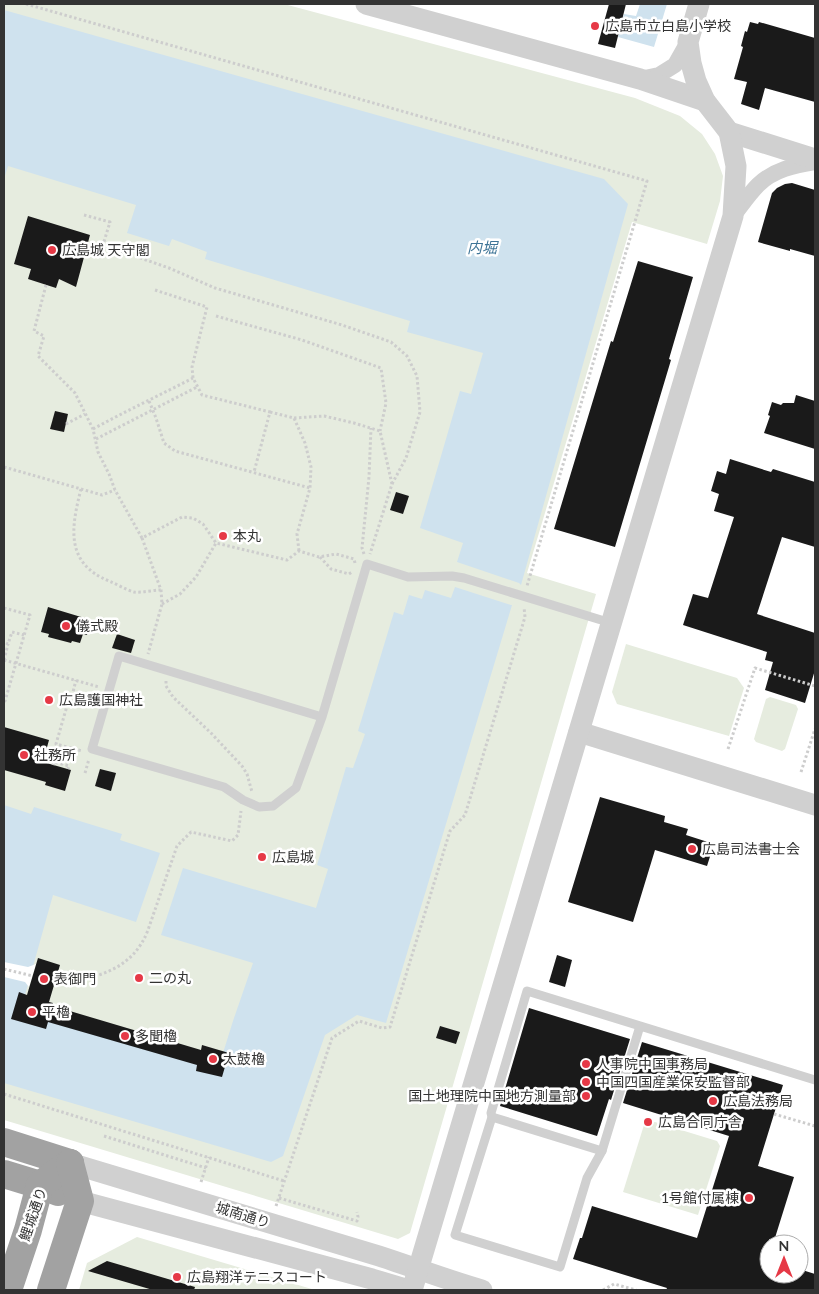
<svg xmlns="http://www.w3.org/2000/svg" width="819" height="1294" font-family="Lato,'Noto Sans JP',sans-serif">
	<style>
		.green { fill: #e6ecdf }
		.water { fill: #cfe2ee }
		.pier { fill: #fff }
		.building { fill: #1a1a1a }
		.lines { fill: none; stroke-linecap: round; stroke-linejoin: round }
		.path { stroke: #cdcdcd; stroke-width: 3; stroke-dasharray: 2.5 2.5; stroke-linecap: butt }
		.service { stroke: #d0d0d0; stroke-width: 9 }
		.minor { stroke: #d0d0d0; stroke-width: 16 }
		.tertiary { stroke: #d0d0d0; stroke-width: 21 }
		.trunk { stroke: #a2a2a2; stroke-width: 28 }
		.poi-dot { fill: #e63946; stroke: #fff; stroke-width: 2 }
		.labels { text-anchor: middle; stroke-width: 5; stroke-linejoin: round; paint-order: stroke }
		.poi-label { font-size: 14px; fill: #333; stroke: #fff; text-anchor: start }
		.street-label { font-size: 14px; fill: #333; stroke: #fff }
		.water-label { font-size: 15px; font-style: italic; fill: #3f7597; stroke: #fff }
	</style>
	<rect width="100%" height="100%" fill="#fff"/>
	<!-- green -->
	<g class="green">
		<polygon points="4,4 284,4 635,98 680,116 702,134 715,154 723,176 720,201 707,244 632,222 527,573 596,594 410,1233 398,1239 4,1120"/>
		<polygon points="626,644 737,678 744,688 729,736 617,704 612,692"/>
		<polygon points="770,697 796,705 798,709 785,749 782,751 756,742 754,739 766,699"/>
		<polygon points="655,1122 717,1141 720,1146 698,1215 623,1192 644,1125"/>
		<polygon points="137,1237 315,1290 79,1290 87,1263"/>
	</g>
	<!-- water -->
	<g class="water">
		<polygon points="640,4 667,4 654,47 618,37 624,14 636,16"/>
		<polygon points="4,10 604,179 628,204 521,585 519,583 457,562 463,543 420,528 460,391 471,394 483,353 407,332 410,321 205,259 207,252 172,239 169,246 127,233 136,205 8,166 4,179"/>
		<polygon points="455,587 511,605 512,605 386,1023 357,1015 325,1035 283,1156 271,1162 4,1083 4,805 31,814 34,807 122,834 120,840 160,853 136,922 53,895 25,995 47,1020 199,1065 223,1053 233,1021 253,963 161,935 183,868 316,908 328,869 317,865 346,767 353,768 365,734 358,731 394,612 403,615 409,595 422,599 425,590 451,598"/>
	</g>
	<!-- pier -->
	<polygon class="pier" points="4,962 28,967 36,964 29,987 25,982 4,977"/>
	<!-- building -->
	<g class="building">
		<polygon points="609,4 626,4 615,48 598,44"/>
		<polygon points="750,22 758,24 759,22 815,38 815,102 765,88 759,110 741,104 747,82 734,79 743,47 741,46 745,31 747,32"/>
		<polygon points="792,183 815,190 815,256 790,249 790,251 758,242 772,193 777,188 785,184"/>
		<polygon points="28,216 90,235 76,287 59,279 56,288 28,279 31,269 14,264"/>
		<polygon points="638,261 693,277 669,359 671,360 615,547 554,529 611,341 613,342"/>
		<polygon points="796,395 815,401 815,449 764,433 770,416 768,415 772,402 781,405 783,403 794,403"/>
		<polygon points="55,411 68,414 64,432 50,429"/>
		<polygon points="730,459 771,472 773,469 815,482 815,547 782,537 757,614 815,633 815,670 805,703 765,690 773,662 765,660 767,652 683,625 693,594 708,598 734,517 714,511 719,494 711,491 717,471 726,474"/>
		<polygon points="396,492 409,496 403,514 390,510"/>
		<polygon points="48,607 91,620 87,635 83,634 80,643 72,641 71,643 48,637 49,634 41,632"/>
		<polygon points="117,634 135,640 131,653 112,648"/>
		<polygon points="4,727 49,740 43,762 71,770 65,791 45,785 46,782 4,770"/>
		<polygon points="100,769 116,773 111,791 95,786"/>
		<polygon points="600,797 665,816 664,822 688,829 686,835 714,844 707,866 655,850 633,922 568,902"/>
		<polygon points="557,955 572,960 565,987 549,982"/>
		<polygon points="38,958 60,965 49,1002 53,1003 53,1006 201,1050 202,1045 229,1053 222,1077 196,1071 197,1065 48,1022 46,1029 11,1019 19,992 27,995"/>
		<polygon points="529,1008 630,1039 611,1100 609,1099 597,1136 500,1106"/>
		<polygon points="440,1026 460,1032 456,1044 436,1038"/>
		<polygon points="642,1042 783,1085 758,1166 794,1177 774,1241 769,1239 769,1274 799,1274 799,1269 815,1274 815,1290 666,1290 667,1288 573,1259 580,1238 582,1238 592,1206 697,1238 729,1136 623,1103"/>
		<polygon points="107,1261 195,1287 194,1290 153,1290 88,1271"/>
	</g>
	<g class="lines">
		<!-- path -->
		<g class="path">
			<polyline points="26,4 647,181 527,586"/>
			<polyline points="84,215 110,222 103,245 169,268 215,288 342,325 391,342 407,356 417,376 420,412 406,458 392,484"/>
			<polyline points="46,285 34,331 44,336 38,356 75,393 93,429 98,452 109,474 115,490 142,538 182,517 193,518 203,524 216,543 287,560 299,551 319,557 336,554 354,559 355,563"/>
			<polyline points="155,290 207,307 192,367 193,378 202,395 270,412 254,472"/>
			<polyline points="216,316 302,340 381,368 386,403 380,431"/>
			<polyline points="149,401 156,418 164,443 175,451 310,488"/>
			<polyline points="270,412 294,418 305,443 311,467 310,488 297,534 299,551"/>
			<polyline points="294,418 324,416 354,423 380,431 392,484 370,554"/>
			<polyline points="66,424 85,414"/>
			<path d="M93,429C126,411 160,395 193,378"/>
			<polyline points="96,439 197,387"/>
			<polyline points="4,467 102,495 115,490"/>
			<path d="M81,489C71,528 65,563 109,581C117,584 126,590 134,592C142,593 153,590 161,590"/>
			<polyline points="142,538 161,590 162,604 148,654"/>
			<polyline points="364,554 362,548 369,477 371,428"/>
			<polyline points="320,557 331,569 349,574 352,572"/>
			<polyline points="162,604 180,594 196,577 216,543"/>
			<polyline points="4,608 30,615 5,701 4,701"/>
			<polyline points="6,643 8,644 12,632 24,635"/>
			<polyline points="4,660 99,687"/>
			<polyline points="4,660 8,644"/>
			<polyline points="166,681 166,686 173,697 211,733 242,766 247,774 252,792"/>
			<polyline points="72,696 76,680"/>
			<polyline points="69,699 56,744 82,751"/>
			<polyline points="728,749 755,668 815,686"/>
			<polyline points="62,764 67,747"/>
			<polyline points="53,765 54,762 69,766 68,769"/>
			<polyline points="801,772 815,729"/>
			<polyline points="85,773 89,759"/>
			<polyline points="4,969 33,976"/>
			<path d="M55,982C95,980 133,970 148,930L177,846L191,832L232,841L238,835L241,811"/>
			<polyline points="4,1094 284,1181"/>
			<polyline points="774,1114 815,1126"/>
			<polyline points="104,1136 206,1168"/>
			<polyline points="201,1182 209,1157"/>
			<polyline points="279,1198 357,1221 358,1217 357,1212"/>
			<polyline points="276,1206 332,1038 359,1021 382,1028 390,1027 450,831 465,815 525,617 524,607"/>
			<polyline points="603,1290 614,1284 636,1290"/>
		</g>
		<!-- service -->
		<g class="service">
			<polyline points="322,717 119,656 92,749 224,787 243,800 259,807 273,806 296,788 322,717 367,564 408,577 452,576 464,578 611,623"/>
			<polyline points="640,1026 602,1151 587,1178 560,1267 455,1235 492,1117 491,1113 527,991 815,1080"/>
			<polyline points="492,1117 602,1151"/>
		</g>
		<!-- minor -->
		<g class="minor">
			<polyline points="640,79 659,75 675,65 688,42"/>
			<path d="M733,216C741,206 749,194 758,185C773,170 795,165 815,162"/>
		</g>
		<!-- tertiary -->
		<g class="tertiary">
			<polyline points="366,4 640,79 705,101"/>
			<polyline points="729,132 815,159"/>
			<polyline points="579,732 815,805"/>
			<path d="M70,1163L379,1256C413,1267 447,1280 482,1290"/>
			<polyline points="80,1201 372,1279 409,1290"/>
			<polyline points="412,1290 733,216 736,166 729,132 705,101 696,81 691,63 688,42 699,4"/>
		</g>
		<!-- trunk -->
		<g class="trunk">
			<polyline points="4,1142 70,1163"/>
			<polyline points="4,1174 40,1185 58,1192"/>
			<polyline points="8,1290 28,1230 40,1185 70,1163"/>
			<polyline points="51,1290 80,1201 70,1163"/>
		</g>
	</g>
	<!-- markers -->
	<g class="poi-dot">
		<circle cx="595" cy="26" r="5"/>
		<circle cx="52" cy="250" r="5"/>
		<circle cx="223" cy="536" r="5"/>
		<circle cx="66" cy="626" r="5"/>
		<circle cx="49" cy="700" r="5"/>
		<circle cx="24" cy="755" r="5"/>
		<circle cx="692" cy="849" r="5"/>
		<circle cx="262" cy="857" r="5"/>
		<circle cx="139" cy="978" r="5"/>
		<circle cx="44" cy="979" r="5"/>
		<circle cx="32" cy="1012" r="5"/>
		<circle cx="125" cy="1036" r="5"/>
		<circle cx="213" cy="1059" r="5"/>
		<circle cx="586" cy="1064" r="5"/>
		<circle cx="586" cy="1082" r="5"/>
		<circle cx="586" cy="1096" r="5"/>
		<circle cx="713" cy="1101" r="5"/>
		<circle cx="648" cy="1122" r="5"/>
		<circle cx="749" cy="1198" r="5"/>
		<circle cx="177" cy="1277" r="5"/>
	</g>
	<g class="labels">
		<!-- poi labels -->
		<g class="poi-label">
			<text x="605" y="31">広島市立白島小学校</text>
			<text x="62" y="255">広島城 天守閣</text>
			<text x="233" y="541">本丸</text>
			<text x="76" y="631">儀式殿</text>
			<text x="59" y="705">広島護国神社</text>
			<text x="34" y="760">社務所</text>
			<text x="702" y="854">広島司法書士会</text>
			<text x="272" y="862">広島城</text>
			<text x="149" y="983">二の丸</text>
			<text x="54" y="984">表御門</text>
			<text x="42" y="1017">平櫓</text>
			<text x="135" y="1041">多聞櫓</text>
			<text x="223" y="1064">太鼓櫓</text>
			<text x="596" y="1069">人事院中国事務局</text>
			<text x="596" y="1087">中国四国産業保安監督部</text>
			<text x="576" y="1101" text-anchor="end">国土地理院中国地方測量部</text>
			<text x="723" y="1106">広島法務局</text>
			<text x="658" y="1127">広島合同庁舎</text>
			<text x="739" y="1203" text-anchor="end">1号館付属棟</text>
			<text x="187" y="1282">広島翔洋テニスコート</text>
		</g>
		<!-- street labels -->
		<g class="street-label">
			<text transform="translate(33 1214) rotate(-71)" y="5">鯉城通り</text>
			<text transform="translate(243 1215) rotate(17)" y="5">城南通り</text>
		</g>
		<!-- water labels -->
		<g class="water-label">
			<text x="482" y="253">内堀</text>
		</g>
	</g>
	<!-- border -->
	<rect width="819" height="1294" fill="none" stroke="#333333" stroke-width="10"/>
	<!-- north arrow -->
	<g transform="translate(784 1259)"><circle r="24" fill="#ffffff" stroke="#adadad"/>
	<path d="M0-4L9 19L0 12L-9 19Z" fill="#e63946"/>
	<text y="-8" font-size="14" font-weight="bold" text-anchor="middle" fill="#333333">N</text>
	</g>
</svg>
